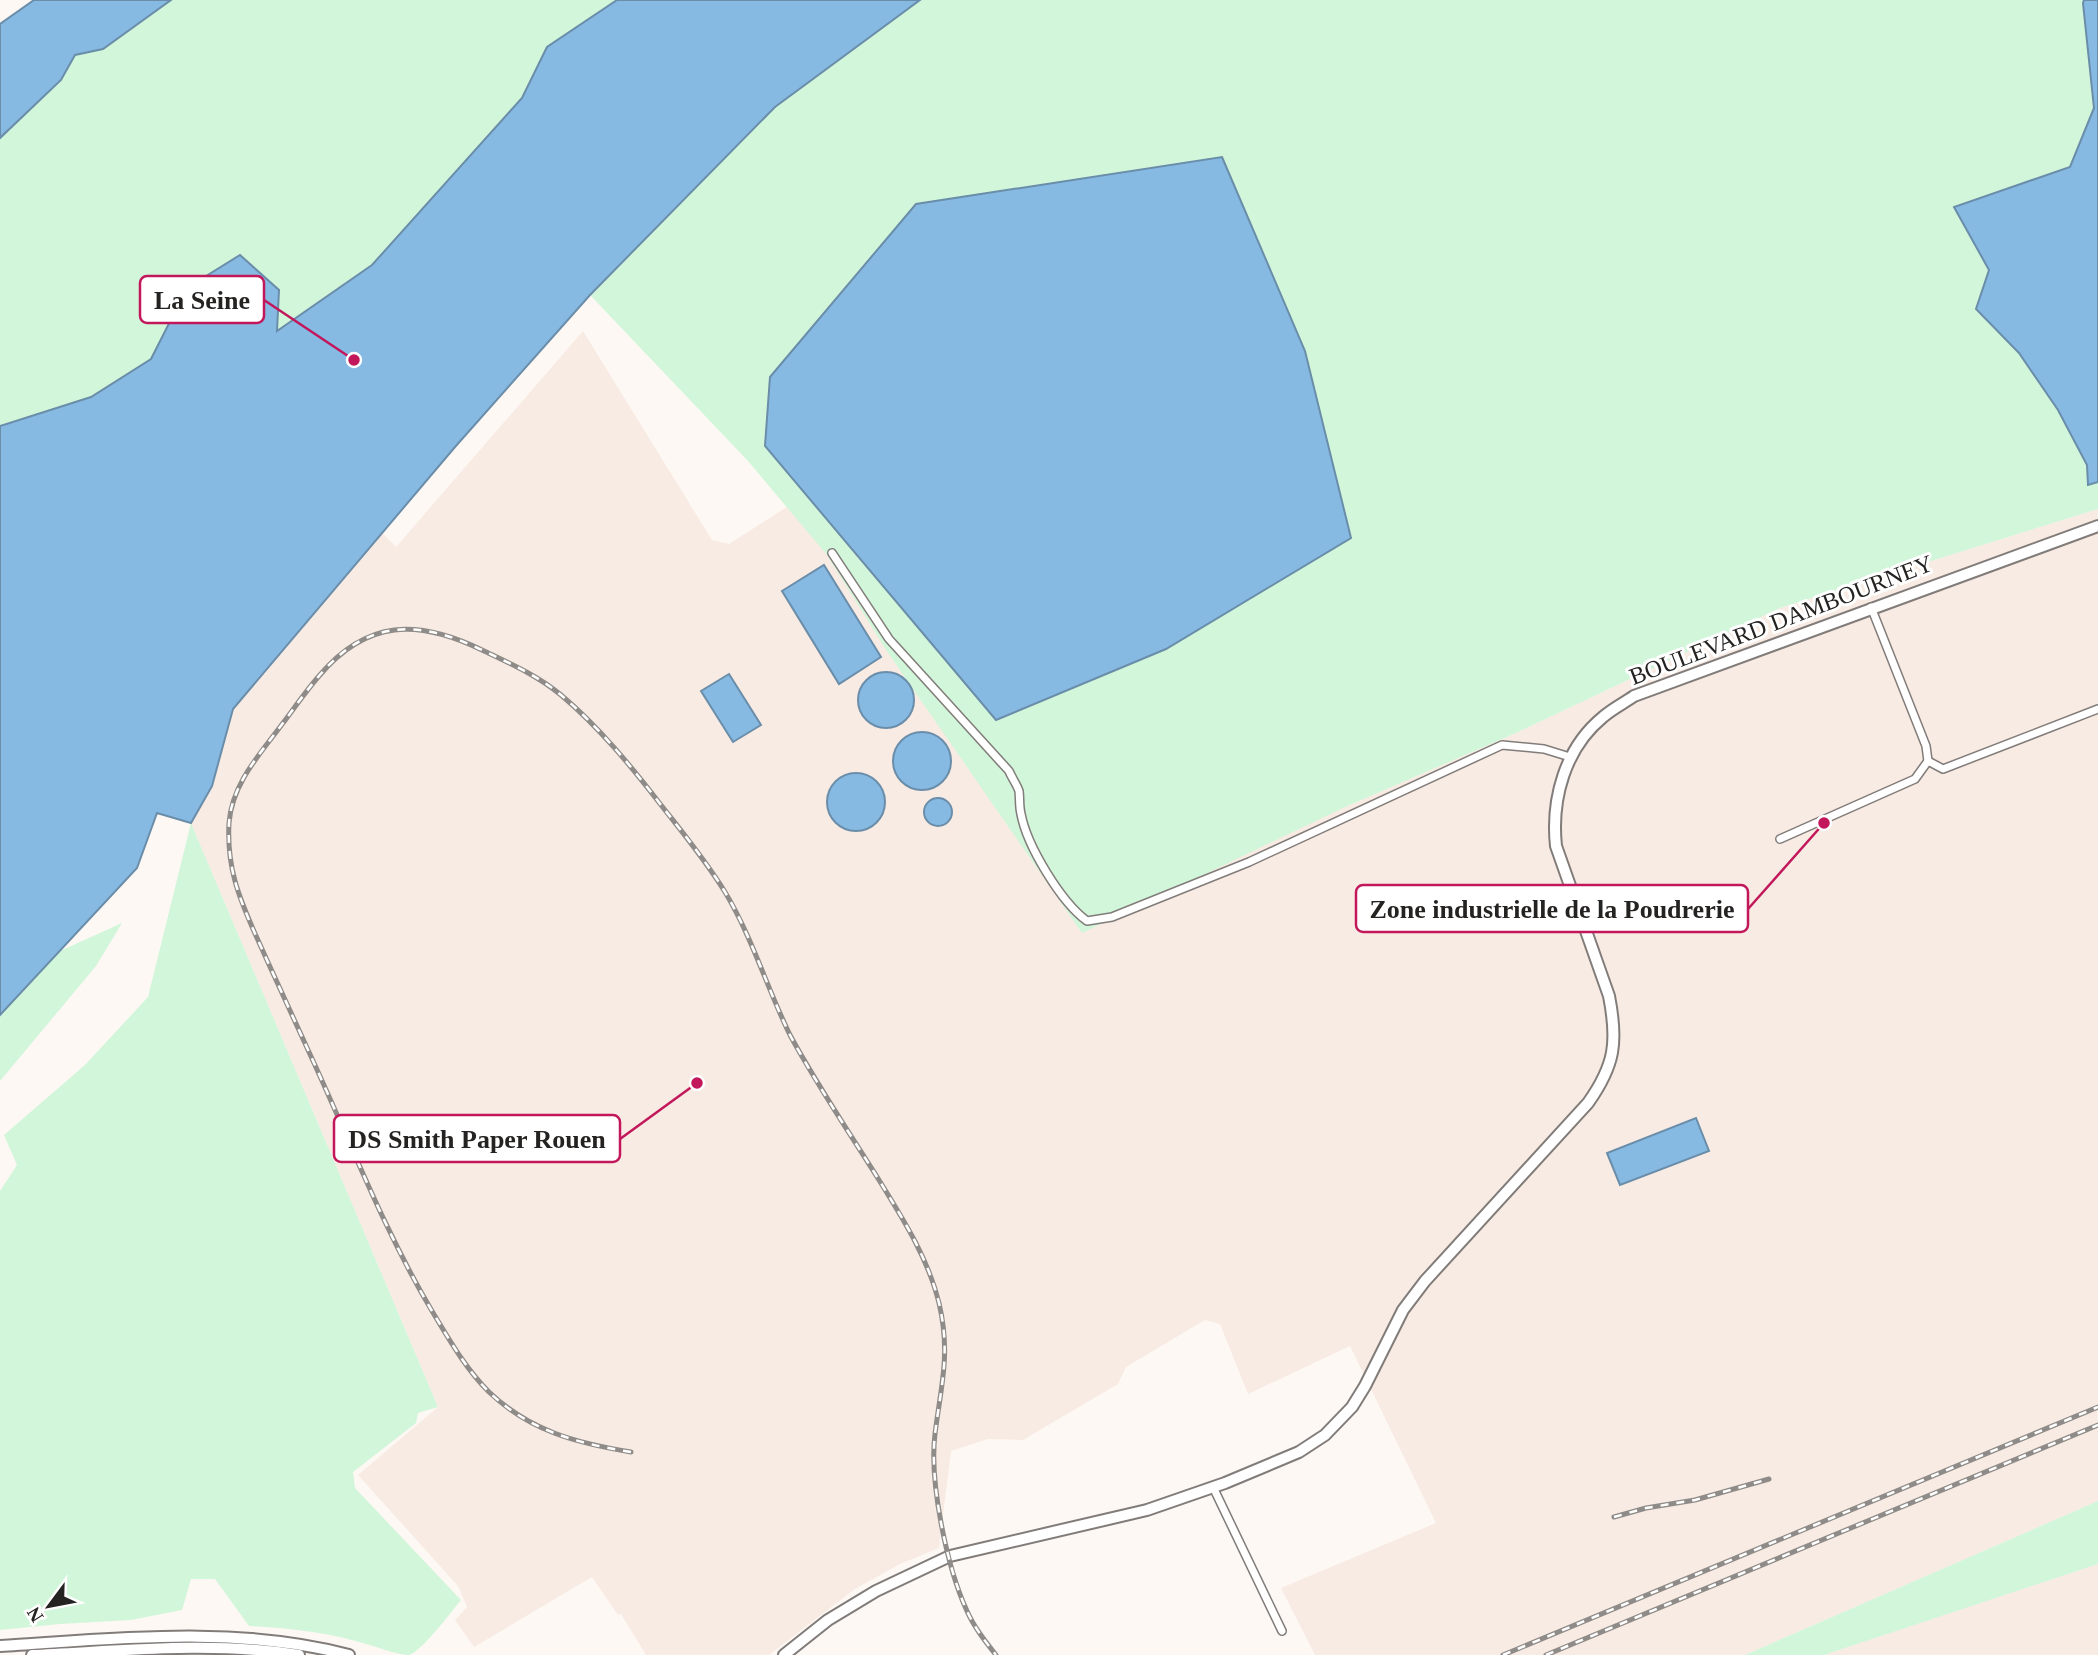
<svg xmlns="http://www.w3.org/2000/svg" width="2098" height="1655" font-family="'Times New Roman',serif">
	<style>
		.built { fill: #f8ebe3 }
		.green { fill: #d2f6da; fill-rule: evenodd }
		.water { fill: #87bae3; stroke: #6a8da9; stroke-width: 2 }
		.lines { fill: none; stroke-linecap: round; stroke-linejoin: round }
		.street-casing { stroke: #817c79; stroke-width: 10 }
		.secondary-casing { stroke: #817c79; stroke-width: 14 }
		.primary-casing { stroke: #817c79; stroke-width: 14 }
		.street { stroke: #fff; stroke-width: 7 }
		.secondary { stroke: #fff; stroke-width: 10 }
		.primary { stroke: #fff; stroke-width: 10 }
		.rail-casing { stroke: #8e8b88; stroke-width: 5 }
		.rail { stroke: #fff; stroke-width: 2.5; stroke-dasharray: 8; stroke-linecap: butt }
		.labels { text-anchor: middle; stroke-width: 6; stroke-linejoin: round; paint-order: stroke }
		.street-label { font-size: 24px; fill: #252322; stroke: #fff }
		.leader { fill: none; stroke: #c2185b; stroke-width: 2.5 }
		.callout-dot { fill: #c2185b; stroke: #fff; stroke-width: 2.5 }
		.callout { fill: #fff; stroke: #c2185b; stroke-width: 2.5 }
		.callout-label { font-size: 26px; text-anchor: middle; font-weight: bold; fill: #252322 }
	</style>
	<rect width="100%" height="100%" fill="#fdf8f4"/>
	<!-- built -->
	<g class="built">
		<polygon points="583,331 712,540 729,544 790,505 1012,792 1343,808 1516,733 1780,608 2098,509 2098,1501 1745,1655 1315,1655 1281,1588 1436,1523 1350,1346 1248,1394 1220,1324 1205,1320 1126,1367 1118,1384 1023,1440 988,1439 951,1451 939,1548 900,1564 855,1589 769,1655 646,1655 621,1614 618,1615 592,1577 474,1647 455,1620 467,1607 458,1586 358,1475 438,1407 191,823 212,786 233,709 382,533 396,547"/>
		<polygon points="2098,1564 2098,1655 1824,1655"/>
	</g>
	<!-- green -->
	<g class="green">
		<polygon points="171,0 617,0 547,47 522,98 372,265 276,332 279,290 187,288 151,359 91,397 0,426 0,138 61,80 75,55 103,49"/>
		<path d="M918,0H2084L2083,3L2094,108L2070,168L1954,207L1989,270L1976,309L2019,353L2058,410L2087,465L2088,484L2098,482V509L1780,608L1516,733L1343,808L1082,933L888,653L827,555L748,461L590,295L775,107ZM1351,537L1166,649L996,720Z"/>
		<path d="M191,823L438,1407L418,1413L416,1423L353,1472L355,1488L461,1600C452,1611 421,1652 409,1655C399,1655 383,1649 373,1646C333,1633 291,1628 249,1626L215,1579H191L182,1610L131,1620L60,1624L0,1630V1191L17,1165L4,1135L85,1065L148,997Z"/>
		<polygon points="122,923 96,966 0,1081 0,1015 60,951"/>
		<polygon points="2098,1501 2098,1564 1824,1655 1745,1655"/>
	</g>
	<!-- water -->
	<g class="water">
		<polygon points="34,0 171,0 103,49 75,55 61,80 0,138 0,24"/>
		<polygon points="617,0 920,0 775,107 590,295 455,447 233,709 212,786 191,823 157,813 137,868 0,1015 0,426 91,397 151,359 187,288 240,255 279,290 277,331 372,265 522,98 547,47"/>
		<polygon points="2084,0 2098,0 2098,482 2088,485 2087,465 2058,410 2019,353 1976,309 1989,270 1954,207 2070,167 2094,108 2083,3"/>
		<polygon points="1222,157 1305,351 1351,538 1166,649 996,720 765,446 770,377 916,204"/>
		<polygon points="824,565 881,657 839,684 782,591"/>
		<circle cx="886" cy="700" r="28"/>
		<polygon points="729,674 761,725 733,742 701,691"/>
		<circle cx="922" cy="761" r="29"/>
		<circle cx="856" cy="802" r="29"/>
		<circle cx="938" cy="812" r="14"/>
		<polygon points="1696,1118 1709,1151 1620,1185 1607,1153"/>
	</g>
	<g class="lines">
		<defs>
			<g id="street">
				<path d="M832,553L889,639L1009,771C1012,778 1017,785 1019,791C1020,799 1019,806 1021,814C1027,846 1061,902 1087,921L1112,917L1249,862L1502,745L1544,749L1570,757"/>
				<polyline points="1928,761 1943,769 2098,709"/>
				<polyline points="1780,839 1915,779 1928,761 1926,746 1871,607"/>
				<polyline points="1213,1487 1282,1631"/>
			</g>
			<path id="secondary" d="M784,1655L828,1620L876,1591L950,1556L1147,1510L1225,1483L1299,1452L1325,1435L1352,1407L1365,1386L1403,1310L1425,1281L1588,1103C1615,1065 1618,1042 1609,996L1556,846C1551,799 1565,748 1603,717C1612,709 1624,703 1634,696L2098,526"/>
			<g id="primary">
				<path d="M0,1646C115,1639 236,1625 349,1655"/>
				<path d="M32,1655C121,1651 211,1641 299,1655"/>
			</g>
		</defs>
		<!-- street casing -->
		<use href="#street" class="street-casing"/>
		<!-- secondary casing -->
		<use href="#secondary" class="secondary-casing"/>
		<!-- primary casing -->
		<use href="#primary" class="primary-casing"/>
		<!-- street -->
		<use href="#street" class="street"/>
		<!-- secondary -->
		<use href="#secondary" class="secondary"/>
		<!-- primary -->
		<use href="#primary" class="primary"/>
		<defs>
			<g id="rail">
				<path d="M631,1452C576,1443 530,1431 489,1392C465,1368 449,1339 432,1311C385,1232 352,1146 314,1063C298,1028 282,993 266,958C255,933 242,907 235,881C230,863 228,842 229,823C232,783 261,753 283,723C295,707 306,691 319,676C367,619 418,619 482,650C509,663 537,675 561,695C599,727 631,766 661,805C683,833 706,861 725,892C752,937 767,988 790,1035C817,1085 849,1132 879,1180C903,1219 928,1258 939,1303C951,1354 941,1385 935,1434C929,1481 947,1568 967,1611C974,1627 985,1641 996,1655"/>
				<polyline points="1614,1517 1646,1508 1695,1500 1769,1479"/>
				<polyline points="1503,1655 2098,1407"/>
				<polyline points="1546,1655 2098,1425"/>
			</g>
		</defs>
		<!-- rail casing -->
		<use href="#rail" class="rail-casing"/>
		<!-- rail -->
		<use href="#rail" class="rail"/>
	</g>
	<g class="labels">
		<!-- street labels -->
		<g class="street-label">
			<text transform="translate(1781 620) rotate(-21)" y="8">BOULEVARD DAMBOURNEY</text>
		</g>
	</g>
	<!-- callouts -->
	<path class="leader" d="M354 360L264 300M1824 823L1748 909M697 1083L620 1139"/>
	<g class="callout-dot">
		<circle cx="354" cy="360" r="7"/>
		<circle cx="1824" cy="823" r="7"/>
		<circle cx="697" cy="1083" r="7"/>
	</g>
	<g class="callout">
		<rect x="140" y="276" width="124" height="47" rx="7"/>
		<rect x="1356" y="885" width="392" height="47" rx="7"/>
		<rect x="334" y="1115" width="286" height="47" rx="7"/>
	</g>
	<g class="callout-label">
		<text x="202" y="309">La Seine</text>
		<text x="1552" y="918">Zone industrielle de la Poudrerie</text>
		<text x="477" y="1148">DS Smith Paper Rouen</text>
	</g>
	<!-- north arrow -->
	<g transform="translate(49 1606) rotate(238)" stroke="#ffffff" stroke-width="5" paint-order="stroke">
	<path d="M0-5L12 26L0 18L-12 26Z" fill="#252322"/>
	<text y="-10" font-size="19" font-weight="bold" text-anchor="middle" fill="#252322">N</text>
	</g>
</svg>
